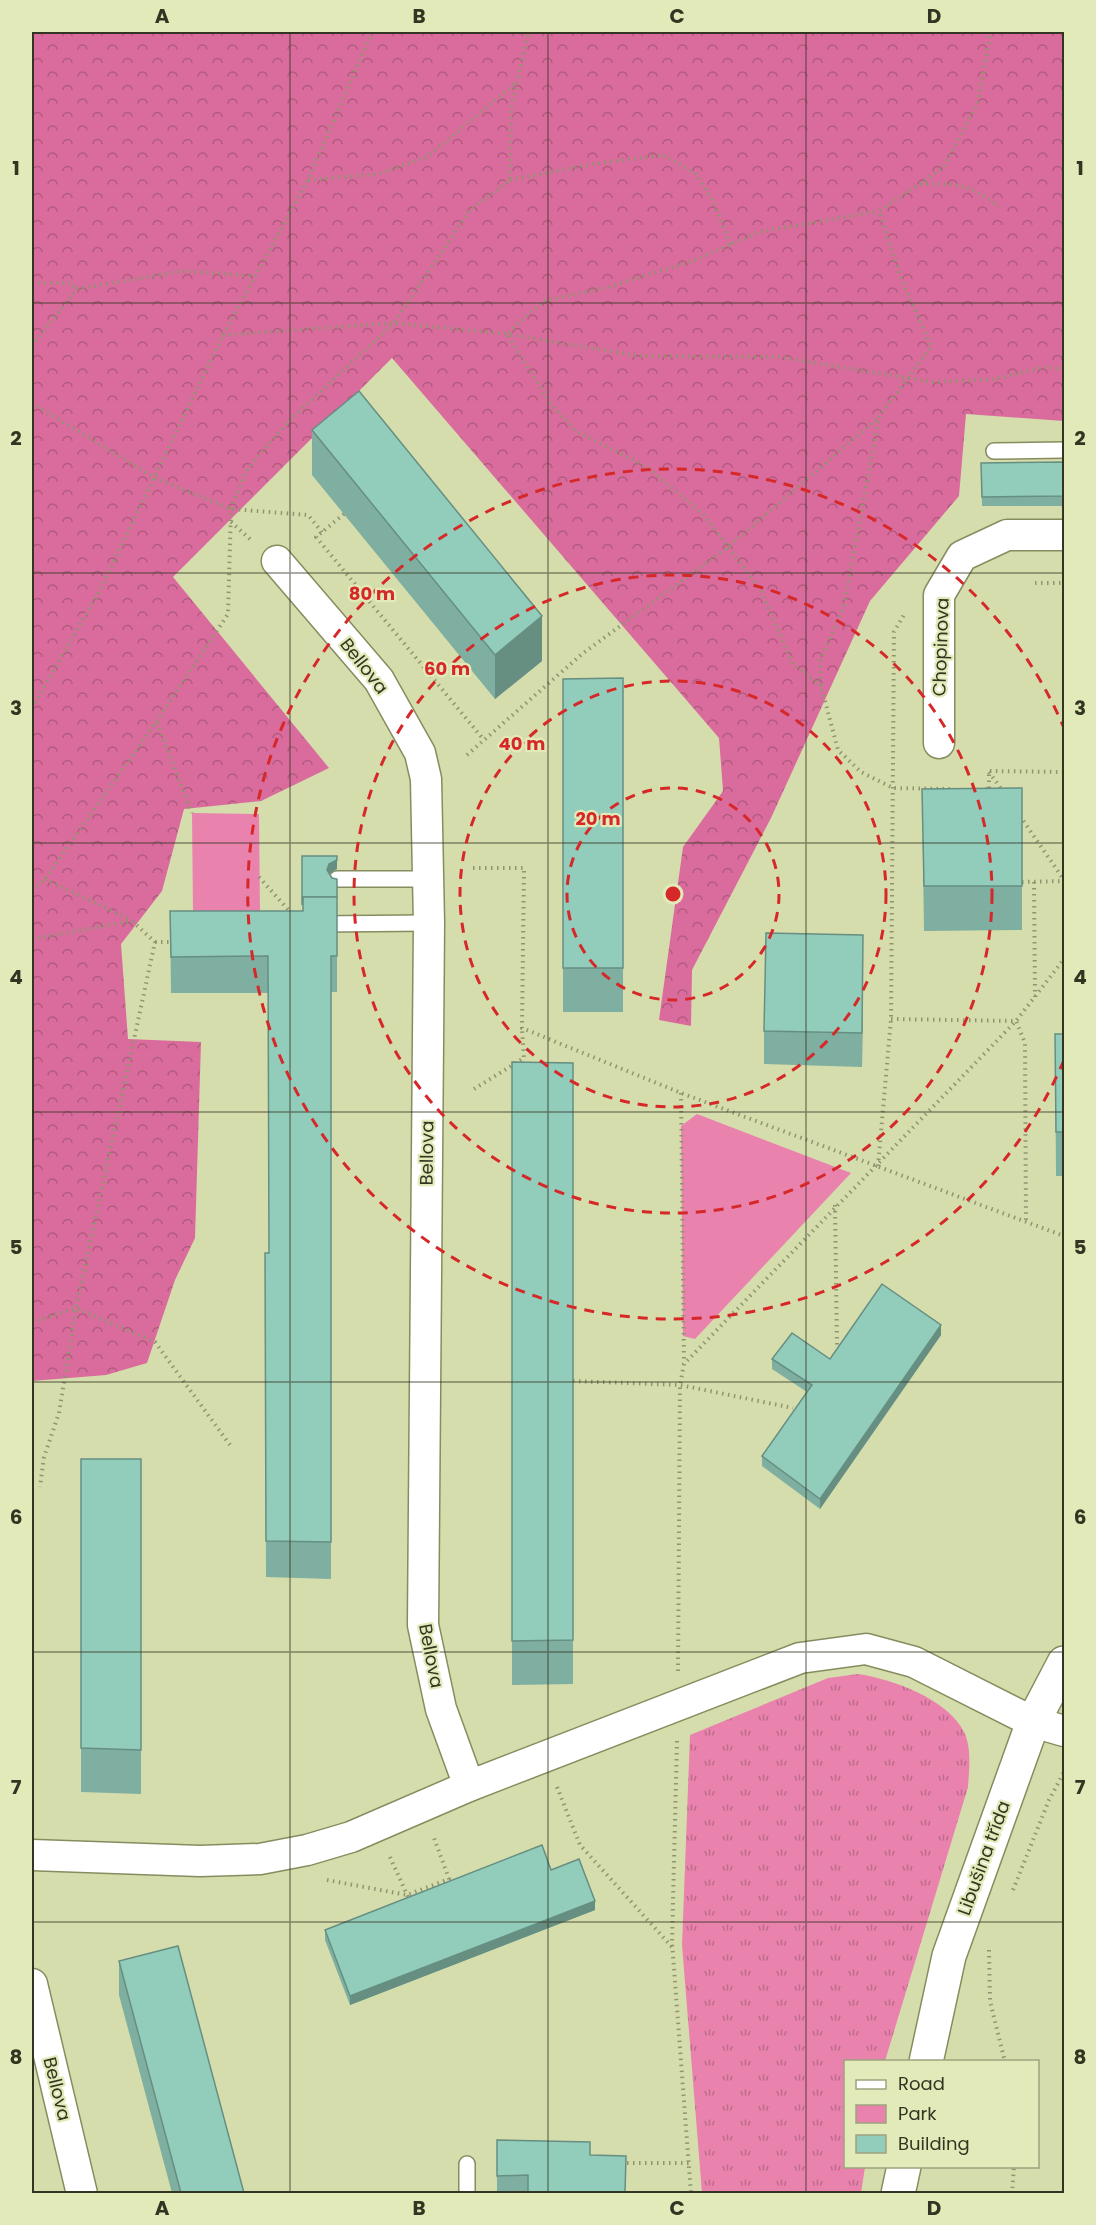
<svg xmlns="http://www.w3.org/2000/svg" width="1096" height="2225" font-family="Poppins,sans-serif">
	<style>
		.grass { fill: url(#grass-tufts) }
		.forest { fill: url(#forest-crowns) }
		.green { fill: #e982ad }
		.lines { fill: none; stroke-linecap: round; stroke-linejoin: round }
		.lane-casing { stroke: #878c5f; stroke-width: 18 }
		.street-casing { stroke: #878c5f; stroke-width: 33 }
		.secondary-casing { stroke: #878c5f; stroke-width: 36 }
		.path { stroke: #909570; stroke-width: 4; stroke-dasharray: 1.5 4.5; stroke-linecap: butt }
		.lane { stroke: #fff; stroke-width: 15 }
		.street { stroke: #fff; stroke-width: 30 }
		.secondary { stroke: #fff; stroke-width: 33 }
		.wall { fill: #7eafa0 }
		.shaded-wall { fill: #668f82 }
		.building { fill: #92ccba; stroke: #668f82; stroke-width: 1.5 }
		.grid { fill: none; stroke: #333522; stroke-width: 1.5; stroke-opacity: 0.55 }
		.ring { fill: none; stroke: #d62828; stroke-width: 3; stroke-dasharray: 10 8 }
		.labels { text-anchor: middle; stroke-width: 4.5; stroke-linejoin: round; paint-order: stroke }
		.street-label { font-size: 18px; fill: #333522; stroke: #e3eab9 }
		.centre { fill: #d62828; stroke: #e3eab9; stroke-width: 3 }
		.ring-label { font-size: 18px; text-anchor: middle; font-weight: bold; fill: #d62828; stroke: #e3eab9; stroke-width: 4.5; stroke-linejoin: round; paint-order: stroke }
		.neatline { fill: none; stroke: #333522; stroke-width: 2 }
		.grid-label { font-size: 20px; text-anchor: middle; font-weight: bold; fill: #333522 }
	</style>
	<defs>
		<pattern id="grass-tufts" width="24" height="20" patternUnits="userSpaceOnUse" patternTransform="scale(1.5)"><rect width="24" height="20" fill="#e982ad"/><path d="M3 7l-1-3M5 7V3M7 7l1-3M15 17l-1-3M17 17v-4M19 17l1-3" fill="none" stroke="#bd6b8c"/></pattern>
		<pattern id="forest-crowns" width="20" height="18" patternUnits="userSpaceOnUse" patternTransform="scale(1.5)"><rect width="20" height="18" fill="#d96c9c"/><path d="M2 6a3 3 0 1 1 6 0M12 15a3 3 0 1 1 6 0" fill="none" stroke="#b15a7f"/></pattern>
	</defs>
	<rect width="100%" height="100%" fill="#d6ddac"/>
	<!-- grass -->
	<path class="grass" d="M858,1674C892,1679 948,1699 964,1732C972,1748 969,1770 968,1787L885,2061L846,2062V2166L865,2167L861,2193H702L682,1945L690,1735L828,1678Z"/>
	<!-- forest -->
	<polygon class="forest" points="32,32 1064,32 1064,421 966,414 959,496 870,601 771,818 692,970 691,1026 659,1020 683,847 723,791 719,738 392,358 173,577 329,768 261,801 184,809 162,891 121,944 128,1039 201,1042 195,1238 175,1280 147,1363 106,1375 32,1381"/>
	<!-- green -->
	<g class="green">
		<polygon points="192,813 259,814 260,914 193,913"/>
		<polygon points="697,1114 851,1173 695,1339 683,1336 681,1126"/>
	</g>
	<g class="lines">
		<defs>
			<g id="lane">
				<polyline points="994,451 1064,450"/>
				<polyline points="337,879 429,879"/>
				<polyline points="318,924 429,923"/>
				<polyline points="467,2194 467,2164"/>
			</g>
			<g id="street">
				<polyline points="277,561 379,680 420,753 426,779 429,923 423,1625 441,1709 469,1786"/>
				<polyline points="939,743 939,595 962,556 1007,535 1064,535"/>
				<polyline points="32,1855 200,1861 260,1859 307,1850 351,1837 469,1786 800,1658 866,1649 914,1662 1033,1722 1064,1731"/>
				<polyline points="32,1984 82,2194"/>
			</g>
			<g id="secondary">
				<polyline points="926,2062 949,1956 1033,1722 1064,1663"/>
				<polyline points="898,2194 904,2166"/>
			</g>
		</defs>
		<!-- lane casing -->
		<use href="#lane" class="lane-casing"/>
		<!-- street casing -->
		<use href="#street" class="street-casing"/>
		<!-- secondary casing -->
		<use href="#secondary" class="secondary-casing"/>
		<!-- path -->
		<g class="path">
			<polyline points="308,180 378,174 427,157 516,83"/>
			<polyline points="510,180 593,164 663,155 695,173 712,199 731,245"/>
			<path d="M920,184C957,184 969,183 999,207"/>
			<polyline points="32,283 70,283 77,289"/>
			<polyline points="223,335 394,323 507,334 639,356 779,357 932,382 995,379 1044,367 1064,369"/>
			<polyline points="32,346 77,289 183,271 255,276"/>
			<polyline points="32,403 155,478 231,509 308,515 322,532"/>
			<polyline points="344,514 316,537 484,740"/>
			<polyline points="231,522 251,540"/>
			<polyline points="1035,583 1064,583"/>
			<polyline points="821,686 793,664 760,589 703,514 647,467 576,431 551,404 507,334 543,301 609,287 695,260 759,232 879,211"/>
			<polyline points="32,708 99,592 223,335 308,180 372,32"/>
			<polyline points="157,723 192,813"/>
			<polyline points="467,755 582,654 728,547 879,417"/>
			<polyline points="989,772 1002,790"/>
			<polyline points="950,789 893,788 861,772 838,750 821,686 820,661 844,606 879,417 931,347 900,275 879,211 943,168 977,105 991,32"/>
			<polyline points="985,789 989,790 989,771 1064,772"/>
			<polyline points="1020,816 1064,880"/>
			<polyline points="473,868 524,868 522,1028 681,1093 1064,1236"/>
			<polyline points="259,877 291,913"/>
			<polyline points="45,879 131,920"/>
			<polyline points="1022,882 1064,881"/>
			<polyline points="1034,882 1035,997"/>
			<polyline points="32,890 45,879 156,722 228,614 231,509 246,471 287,423 394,323 470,210 510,180 511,108 529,32"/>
			<polyline points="32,939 132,921 155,942 76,1308 59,1413 44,1457 40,1487"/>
			<polyline points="155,942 173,942"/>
			<polyline points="891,1019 1016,1021 1025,1043 1026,1222"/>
			<polyline points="474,1089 524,1058 522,1028"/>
			<polyline points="681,1093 684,1363"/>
			<polyline points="878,1166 891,1019 894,632 905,613"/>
			<polyline points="835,1205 837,1347"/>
			<polyline points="32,1322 76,1308 155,1342 230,1445"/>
			<polyline points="573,1381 680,1385 793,1408"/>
			<polyline points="678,1671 680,1385 684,1364 1016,1021 1064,959"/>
			<polyline points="677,1741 672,1942 691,2194"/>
			<polyline points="557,1787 580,1845 672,1947"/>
			<polyline points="390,1857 408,1897"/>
			<polyline points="327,1880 407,1895 449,1879 434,1838"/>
			<polyline points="1013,1890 1049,1800 1064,1772"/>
			<polyline points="989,1950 990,2001 1005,2062"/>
			<polyline points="621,2163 689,2163"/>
			<polyline points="1012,2194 1014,2166"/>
		</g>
		<!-- lane -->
		<use href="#lane" class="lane"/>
		<!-- street -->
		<use href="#street" class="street"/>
		<!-- secondary -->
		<use href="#secondary" class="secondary"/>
	</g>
	<!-- wall -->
	<g class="wall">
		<polygon points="312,430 542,661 495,699 312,475"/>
		<polygon points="1065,462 1065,506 982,506 981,463"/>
		<polygon points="623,678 623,1012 563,1012 563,679"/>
		<polygon points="1022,788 1022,930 924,931 922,789"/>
		<polygon points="337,856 337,869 329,873 332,878 337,879 337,992 331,992 331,1579 266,1577 265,1253 269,1253 268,993 171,993 170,911 302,911"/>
		<polygon points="863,968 862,1067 764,1064 764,1031"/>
		<polygon points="1055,1034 1065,1034 1065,1176 1056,1176"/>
		<polygon points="512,1062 573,1063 573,1684 512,1685"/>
		<polygon points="941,1335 820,1509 762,1466 762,1456 807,1392 772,1369 772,1359 830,1359"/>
		<polygon points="81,1459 141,1459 141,1794 81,1792"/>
		<polygon points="551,1870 595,1910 350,2005 325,1940 325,1930"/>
		<polygon points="119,1961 244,2193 172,2193 119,1995"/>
		<polygon points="497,2140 590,2155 626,2193 497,2193"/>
	</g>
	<!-- shaded-wall -->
	<g class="shaded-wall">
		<polygon points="542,616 542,661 495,699 495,655"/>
		<polygon points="337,860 337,869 329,874 327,870 329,864"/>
		<polygon points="863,935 863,968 862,1067 862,1033"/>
		<polygon points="941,1325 941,1335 820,1509 820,1499"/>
		<polygon points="595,1901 595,1910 350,2005 350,1996"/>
	</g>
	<!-- building -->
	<g class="building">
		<polygon points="359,391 542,616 495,655 312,430"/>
		<polygon points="1065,462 1065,496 982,497 981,463"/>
		<polygon points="623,678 623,968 563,968 563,679"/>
		<polygon points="1022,788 1022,886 924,886 922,789"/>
		<polygon points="302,856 337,856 337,860 329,864 327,870 332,878 337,879 337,897 303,897 302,905"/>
		<polygon points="303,897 337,897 337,956 331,956 331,1542 266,1541 265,1253 269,1253 268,956 171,957 170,911 303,911"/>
		<polygon points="766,933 863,935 862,1033 764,1031"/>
		<polygon points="1055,1034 1065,1034 1065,1132 1056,1132"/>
		<polygon points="512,1062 573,1063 573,1640 512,1641"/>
		<polygon points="882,1284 941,1325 820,1499 762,1456 812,1385 772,1359 792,1333 830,1359"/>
		<polygon points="81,1459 141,1459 141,1750 81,1748"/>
		<polygon points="542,1845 551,1870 579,1859 595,1901 350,1996 325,1930"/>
		<polygon points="178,1946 244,2193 181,2193 119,1961"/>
		<polygon points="497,2140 590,2142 590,2155 626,2156 625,2193 528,2193 528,2175 497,2176"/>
	</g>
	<!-- grid -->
	<path class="grid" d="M290,32V2194M548,32V2194M806,32V2194M32,303H1064M32,573H1064M32,843H1064M32,1112H1064M32,1382H1064M32,1652H1064M32,1922H1064"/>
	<!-- distance rings -->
	<g class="ring">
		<circle cx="673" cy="894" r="106"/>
		<circle cx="673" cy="894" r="213"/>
		<circle cx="673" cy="894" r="319"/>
		<path d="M1064 1060A425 425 0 1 1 1064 728"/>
	</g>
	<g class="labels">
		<!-- street labels -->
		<g class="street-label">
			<text transform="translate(941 647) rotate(-88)" y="6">Chopinova</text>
			<text transform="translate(364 666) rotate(52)" y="6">Bellova</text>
			<text transform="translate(427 1153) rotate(-89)" y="6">Bellova</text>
			<text transform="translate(431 1656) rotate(79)" y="6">Bellova</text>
			<text transform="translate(984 1858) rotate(-70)" y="6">Libušina třída</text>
			<text transform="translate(57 2089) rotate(76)" y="6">Bellova</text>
		</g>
	</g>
	<circle cx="673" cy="894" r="9" class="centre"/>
	<g class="ring-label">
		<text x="372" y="600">80 m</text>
		<text x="447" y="675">60 m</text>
		<text x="522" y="750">40 m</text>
		<text x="598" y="825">20 m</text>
	</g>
	<!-- border -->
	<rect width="1096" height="2225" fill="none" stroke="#e3eab9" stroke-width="66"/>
	<!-- legend -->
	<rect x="844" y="2060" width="195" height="108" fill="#e3eab9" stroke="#9da27d" stroke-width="1.5"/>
	<rect x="856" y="2080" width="30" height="9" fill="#ffffff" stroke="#9da27d" stroke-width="1.5"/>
	<text x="898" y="2090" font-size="18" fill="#333522">Road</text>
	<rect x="856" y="2105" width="30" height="18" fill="#e982ad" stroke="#9da27d" stroke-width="1.5"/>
	<text x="898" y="2120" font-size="18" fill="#333522">Park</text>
	<rect x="856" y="2135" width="30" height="18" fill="#92ccba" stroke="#9da27d" stroke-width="1.5"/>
	<text x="898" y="2150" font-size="18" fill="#333522">Building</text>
	<rect x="33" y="33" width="1030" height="2159" class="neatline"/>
	<g class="grid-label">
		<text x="162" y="23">A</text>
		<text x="419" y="23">B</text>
		<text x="677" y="23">C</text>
		<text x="934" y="23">D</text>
		<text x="16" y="175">1</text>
		<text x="1080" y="175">1</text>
		<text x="16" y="445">2</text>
		<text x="1080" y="445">2</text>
		<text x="16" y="715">3</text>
		<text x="1080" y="715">3</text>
		<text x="16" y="984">4</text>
		<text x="1080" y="984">4</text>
		<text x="16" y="1254">5</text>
		<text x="1080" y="1254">5</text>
		<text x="16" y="1524">6</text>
		<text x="1080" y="1524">6</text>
		<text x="16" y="1794">7</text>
		<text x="1080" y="1794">7</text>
		<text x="16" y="2064">8</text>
		<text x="1080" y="2064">8</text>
		<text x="162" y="2215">A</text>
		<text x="419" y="2215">B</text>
		<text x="677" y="2215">C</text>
		<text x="934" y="2215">D</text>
	</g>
</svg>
